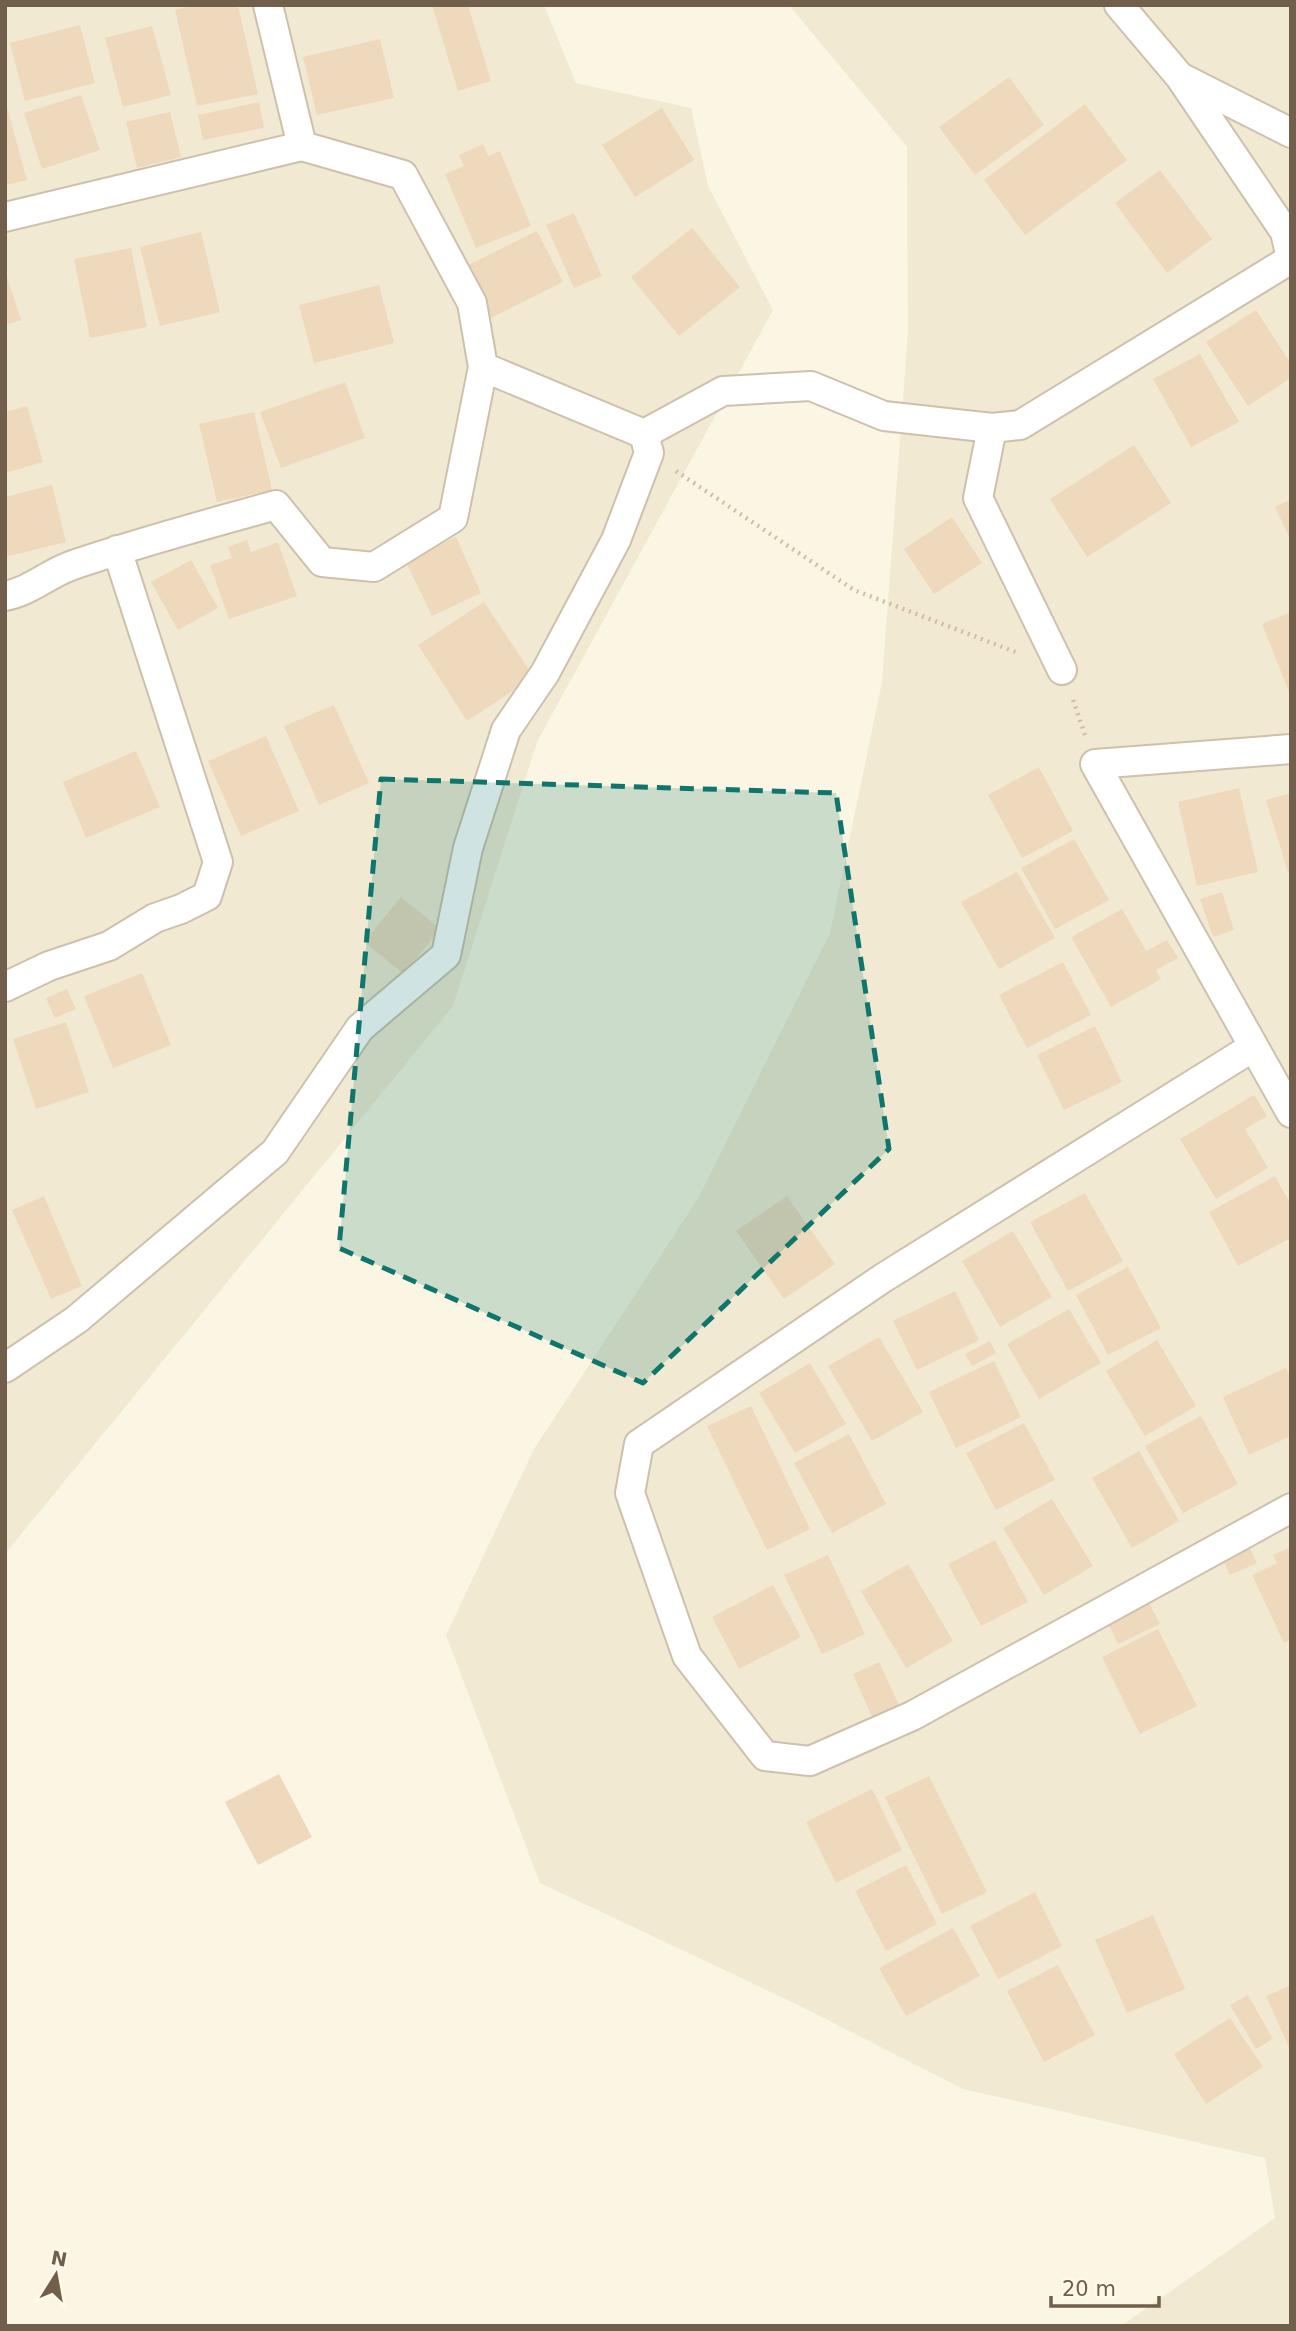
<svg xmlns="http://www.w3.org/2000/svg" width="1296" height="2331" font-family="'DejaVu Sans',sans-serif">
	<style>
		.residential { fill: #f2e9d2 }
		.building { fill: #eed9bd }
		.lines { fill: none; stroke-linecap: round; stroke-linejoin: round }
		.street-casing { stroke: #cdc1ae; stroke-width: 32 }
		.path { stroke: #d3bda0; stroke-width: 4.5; stroke-dasharray: 2 5; stroke-linecap: butt }
		.street { stroke: #fff; stroke-width: 28 }
		.marked { fill: #0f766e; fill-opacity: 0.2; stroke: #0f766e; stroke-width: 5; stroke-dasharray: 14 9; stroke-linejoin: round }
	</style>
	<rect width="100%" height="100%" fill="#faf6e3"/>
	<!-- residential -->
	<g class="residential">
		<polygon points="5,5 544,5 576,83 691,108 708,186 773,310 537,742 453,1006 5,1554"/>
		<polygon points="789,5 1291,5 1291,2326 1121,2326 1275,2218 1265,2158 963,2089 794,2003 540,1883 446,1635 534,1449 699,1197 830,933 882,682 908,332 907,147"/>
	</g>
	<!-- building -->
	<g class="building">
		<polygon points="195,5 238,5 258,94 197,106 175,10"/>
		<polygon points="432,5 468,5 491,81 458,91"/>
		<polygon points="80,25 95,83 25,101 10,43"/>
		<polygon points="152,26 171,95 123,107 105,38"/>
		<polygon points="380,39 394,98 317,115 303,57"/>
		<polygon points="1009,77 1044,125 975,175 939,127"/>
		<polygon points="81,95 100,150 42,169 24,113"/>
		<polygon points="5,100 27,180 5,185"/>
		<polygon points="259,102 264,128 203,140 198,115"/>
		<polygon points="1085,104 1127,160 1025,235 984,180"/>
		<polygon points="662,108 694,160 635,197 602,145"/>
		<polygon points="170,112 181,157 137,168 126,122"/>
		<polygon points="483,144 488,156 500,151 531,226 476,248 445,174 464,166 459,155"/>
		<polygon points="1160,170 1212,239 1167,273 1115,203"/>
		<polygon points="574,213 602,276 574,288 546,225"/>
		<polygon points="692,228 740,287 679,336 631,277"/>
		<polygon points="537,231 563,282 491,318 465,267"/>
		<polygon points="201,232 220,312 160,326 140,247"/>
		<polygon points="131,248 147,327 90,338 74,259"/>
		<polygon points="5,271 21,320 5,325"/>
		<polygon points="379,285 394,343 314,363 299,305"/>
		<polygon points="1256,310 1291,364 1291,378 1248,406 1206,342"/>
		<polygon points="1200,354 1239,422 1191,447 1153,379"/>
		<polygon points="345,382 365,438 281,468 260,412"/>
		<polygon points="27,406 43,462 5,473 5,412"/>
		<polygon points="254,412 272,490 217,502 199,424"/>
		<polygon points="1134,445 1171,503 1087,557 1050,499"/>
		<polygon points="52,485 66,542 5,557 5,497"/>
		<polygon points="1291,499 1291,541 1275,507"/>
		<polygon points="952,517 982,563 934,594 904,549"/>
		<polygon points="456,537 481,593 432,616 405,560"/>
		<polygon points="247,540 251,552 278,542 297,596 229,619 210,565 232,558 228,547"/>
		<polygon points="191,560 218,608 178,630 151,582"/>
		<polygon points="484,602 534,677 467,721 418,645"/>
		<polygon points="1291,612 1291,697 1262,624"/>
		<polygon points="334,705 369,783 319,805 284,726"/>
		<polygon points="266,736 299,811 241,836 208,761"/>
		<polygon points="136,751 160,807 86,838 63,782"/>
		<polygon points="1039,767 1073,831 1022,858 988,795"/>
		<polygon points="1239,788 1258,872 1197,886 1178,802"/>
		<polygon points="1291,793 1291,872 1288,873 1266,800"/>
		<polygon points="1074,839 1109,900 1055,929 1021,868"/>
		<polygon points="1017,872 1055,938 999,969 961,902"/>
		<polygon points="1222,892 1234,930 1213,937 1200,899"/>
		<polygon points="401,897 440,929 404,974 364,942"/>
		<polygon points="1122,909 1146,951 1167,940 1178,958 1156,970 1161,979 1111,1007 1071,937"/>
		<polygon points="1063,962 1091,1015 1027,1048 999,995"/>
		<polygon points="142,973 171,1045 113,1068 84,996"/>
		<polygon points="67,989 76,1009 55,1018 46,998"/>
		<polygon points="66,1022 89,1092 36,1109 13,1039"/>
		<polygon points="1095,1026 1122,1082 1064,1110 1037,1055"/>
		<polygon points="1254,1095 1267,1116 1245,1129 1268,1168 1216,1199 1180,1139"/>
		<polygon points="1275,1176 1291,1205 1291,1238 1238,1266 1209,1212"/>
		<polygon points="1085,1193 1123,1261 1068,1291 1030,1222"/>
		<polygon points="44,1196 82,1286 51,1299 12,1210"/>
		<polygon points="787,1196 835,1264 784,1299 736,1231"/>
		<polygon points="1013,1231 1052,1297 1000,1327 962,1261"/>
		<polygon points="1128,1267 1161,1328 1108,1355 1076,1295"/>
		<polygon points="955,1291 979,1340 917,1370 893,1321"/>
		<polygon points="1069,1309 1101,1363 1039,1399 1007,1344"/>
		<polygon points="879,1337 923,1412 872,1441 828,1366"/>
		<polygon points="1157,1340 1196,1406 1145,1436 1106,1371"/>
		<polygon points="990,1341 996,1353 972,1366 965,1354"/>
		<polygon points="994,1361 1021,1417 956,1448 929,1392"/>
		<polygon points="810,1363 846,1424 795,1453 759,1393"/>
		<polygon points="1286,1368 1291,1378 1291,1436 1249,1455 1223,1397"/>
		<polygon points="751,1406 810,1529 767,1550 707,1426"/>
		<polygon points="1201,1416 1238,1484 1183,1513 1145,1446"/>
		<polygon points="1024,1423 1055,1480 996,1510 966,1453"/>
		<polygon points="849,1434 886,1504 832,1533 794,1463"/>
		<polygon points="1139,1451 1179,1521 1132,1548 1092,1478"/>
		<polygon points="1052,1499 1093,1566 1044,1595 1003,1528"/>
		<polygon points="995,1540 1028,1602 981,1626 948,1564"/>
		<polygon points="1248,1544 1257,1563 1230,1575 1221,1556"/>
		<polygon points="1291,1547 1291,1639 1284,1643 1252,1575 1277,1563 1273,1555"/>
		<polygon points="828,1555 865,1634 822,1654 784,1575"/>
		<polygon points="908,1564 953,1641 906,1668 861,1591"/>
		<polygon points="773,1585 801,1637 739,1669 712,1617"/>
		<polygon points="1149,1603 1160,1624 1118,1644 1108,1623"/>
		<polygon points="1158,1629 1197,1706 1140,1734 1102,1657"/>
		<polygon points="879,1662 899,1705 872,1717 853,1674"/>
		<polygon points="279,1774 312,1837 258,1865 225,1802"/>
		<polygon points="929,1776 987,1892 942,1914 885,1797"/>
		<polygon points="872,1789 902,1850 836,1883 806,1822"/>
		<polygon points="906,1865 937,1924 886,1951 855,1891"/>
		<polygon points="1035,1892 1062,1946 998,1979 970,1926"/>
		<polygon points="1153,1915 1185,1989 1127,2013 1095,1940"/>
		<polygon points="953,1928 980,1976 906,2016 879,1968"/>
		<polygon points="1058,1965 1095,2035 1044,2062 1007,1991"/>
		<polygon points="1291,1985 1291,2052 1266,1996"/>
		<polygon points="1248,1995 1273,2039 1256,2049 1230,2005"/>
		<polygon points="1230,2018 1263,2067 1206,2104 1174,2054"/>
	</g>
	<g class="lines">
		<defs>
			<g id="street">
				<polyline points="268,5 302,146 403,175 472,303 483,367"/>
				<polyline points="1119,5 1180,77 1285,232 1291,258"/>
				<polyline points="1182,78 1291,133"/>
				<polyline points="5,217 302,146"/>
				<polyline points="992,428 978,498 1062,670"/>
				<polyline points="644,434 723,391 811,386 884,416 992,428 1020,425 1291,259"/>
				<path d="M5,596C31,591 49,573 73,565C140,542 208,524 276,505L322,562L374,567L453,518L483,367L644,434L649,453L616,540L545,673L506,730L468,848L446,955L360,1028L275,1152L76,1320L5,1368"/>
				<polyline points="1291,749 1095,764 1291,1113"/>
				<polyline points="5,987 49,966 109,946 155,918 181,909 207,896 218,862 117,550"/>
				<polyline points="1253,1047 883,1278 639,1444 630,1493 687,1656 765,1756 810,1761 912,1716 1291,1508"/>
			</g>
		</defs>
		<!-- street casing -->
		<use href="#street" class="street-casing"/>
		<!-- path -->
		<g class="path">
			<polyline points="676,471 854,590 1018,653"/>
			<polyline points="1073,700 1085,735"/>
		</g>
		<!-- street -->
		<use href="#street" class="street"/>
	</g>
	<!-- marked area -->
	<path class="marked" d="M381,779L836,793L889,1149L643,1383L339,1248Z"/>
	<!-- border -->
	<rect width="1296" height="2331" fill="none" stroke="#715f4b" stroke-width="14"/>
	<!-- north arrow -->
	<g transform="translate(56 2275) rotate(11)" stroke="#fef9e9" stroke-width="5" paint-order="stroke">
	<path d="M0-5L12 26L0 18L-12 26Z" fill="#715f4b"/>
	<text y="-10" font-size="19" font-weight="bold" text-anchor="middle" fill="#715f4b">N</text>
	</g>
	<!-- scale -->
	<path d="M1051 2296v10h108v-10" fill="none" stroke="#715f4b" stroke-width="3.5"/>
	<text x="1062" y="2296" font-size="21" fill="#715f4b" stroke="#fef9e9" stroke-width="5" paint-order="stroke">20 m</text>
</svg>
